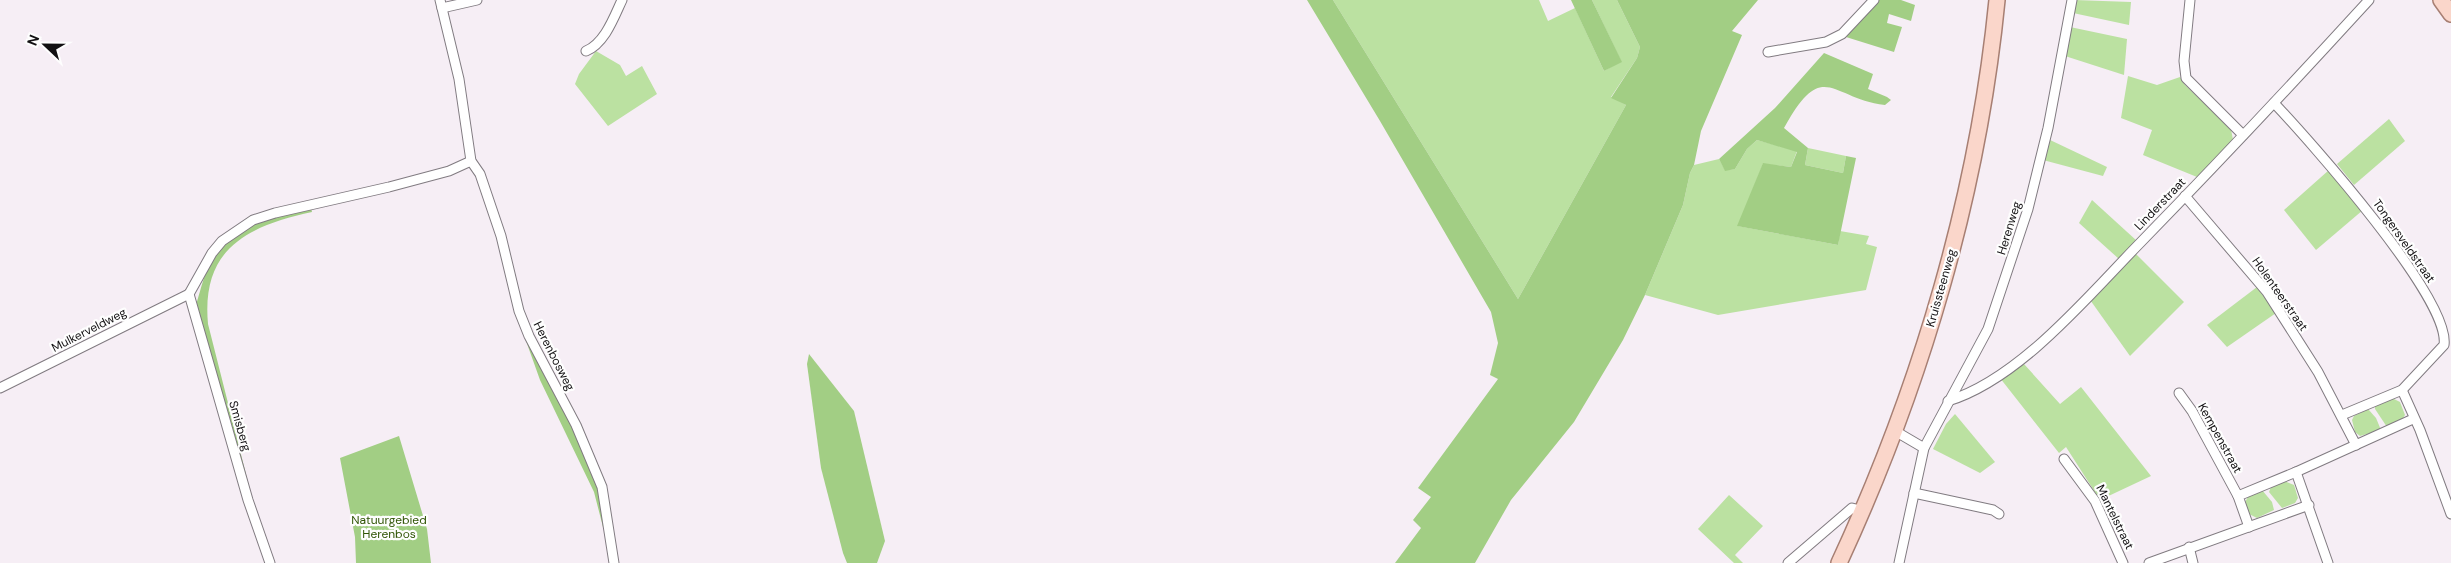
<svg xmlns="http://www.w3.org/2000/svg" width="2451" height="563" font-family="'DM Sans',sans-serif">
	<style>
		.green { fill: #bbe1a1 }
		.forest { fill: #a2ce84 }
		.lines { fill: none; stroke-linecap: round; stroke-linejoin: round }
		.street-casing { stroke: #817b81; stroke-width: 11 }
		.primary-casing { stroke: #a77f73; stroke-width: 18 }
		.street { stroke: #fff; stroke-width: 9 }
		.primary { stroke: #fad6ca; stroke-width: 15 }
		.labels { text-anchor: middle; stroke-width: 4.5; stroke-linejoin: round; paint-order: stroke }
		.street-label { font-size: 12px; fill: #121012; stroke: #fefefe }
		.park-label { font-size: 12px; fill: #2f5404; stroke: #fefefe }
	</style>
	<rect width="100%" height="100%" fill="#f6eef5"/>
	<!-- green -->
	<g class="green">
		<polygon points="1333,0 1539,0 1548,21 1575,8 1604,71 1621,61 1592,0 1617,0 1640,47 1637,58 1611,97 1626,105 1518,299"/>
		<polygon points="2075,0 2131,2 2129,25 2073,13"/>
		<polygon points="2070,27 2127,39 2124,75 2065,56"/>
		<polygon points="596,51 620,65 626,76 642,66 657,94 608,126 575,84 579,74"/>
		<polygon points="2128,76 2157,85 2180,77 2185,85 2231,129 2233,140 2197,177 2143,155 2152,130 2121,118"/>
		<polygon points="2389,119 2405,141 2354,185 2337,164"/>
		<polygon points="2048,139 2107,167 2103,176 2043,160"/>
		<polygon points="1757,140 1797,151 1791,167 1763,164 1738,226 1838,245 1840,231 1869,236 1866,244 1877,247 1866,290 1718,315 1645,295 1683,205 1690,173 1694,165 1719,159 1725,170 1735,169 1747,149"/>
		<polygon points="1808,148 1846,156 1843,173 1805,165"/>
		<polygon points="2329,170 2363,210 2316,250 2284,210"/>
		<polygon points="2092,200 2137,241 2119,259 2079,223"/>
		<polygon points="2135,253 2184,302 2130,356 2088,297"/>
		<polygon points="2257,287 2276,313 2227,347 2207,325"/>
		<polygon points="2024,364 2060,404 2081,387 2151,476 2100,500 2066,447 2059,453 2000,378"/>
		<polygon points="2392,398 2400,402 2405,415 2401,421 2387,427 2375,409 2375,406"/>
		<polygon points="2368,409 2376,418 2381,430 2360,436 2355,432 2352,420 2354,416"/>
		<polygon points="1955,414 1995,462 1980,473 1933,449 1946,424"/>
		<polygon points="2284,481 2294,485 2298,498 2295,503 2282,508 2269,492 2271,487"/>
		<polygon points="2262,490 2272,502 2274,510 2257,518 2249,514 2245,502 2248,497"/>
		<polygon points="1729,495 1763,526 1735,555 1743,563 1734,563 1698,529"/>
	</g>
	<!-- forest -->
	<g class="forest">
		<polygon points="1307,0 1333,0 1518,299 1626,105 1611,98 1637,58 1640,47 1617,0 1758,0 1732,31 1742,35 1701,131 1694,165 1690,173 1683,205 1645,295 1623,340 1574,422 1511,500 1475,563 1395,563 1421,528 1413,520 1431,497 1418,488 1498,379 1490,375 1498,343 1491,312 1380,121"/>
		<polygon points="1571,0 1592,0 1622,62 1604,71"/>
		<polygon points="1879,0 1901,0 1915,5 1911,21 1889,14 1887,23 1902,27 1894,52 1846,37"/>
		<path d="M1824,53L1873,74L1868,89L1887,97L1891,100L1885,105C1830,98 1823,57 1784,128L1808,148L1805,165L1843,173L1846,156L1856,158L1838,245L1737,226L1763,163L1791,167L1797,152L1757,140L1747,149L1735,169L1725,171L1719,159L1775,108Z"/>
		<path d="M311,208L312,212C248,226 201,248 208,324L249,486H246L196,305C201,289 205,269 215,254C236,223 277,215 311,208Z"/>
		<path d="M525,338C552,387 583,436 599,489C603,501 603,515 603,527L594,492L540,380Z"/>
		<polygon points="809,354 854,411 885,541 877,563 847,563 843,553 821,468 807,364"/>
		<polygon points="399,436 427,529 431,563 356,563 355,537 340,458"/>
	</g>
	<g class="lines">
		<defs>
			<g id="street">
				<polyline points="440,0 459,79 471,161 480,174 501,236 519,311 529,336 576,425 602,487 614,563"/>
				<polyline points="2190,0 2184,61 2186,78 2243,135"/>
				<polyline points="442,8 477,0"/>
				<path d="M586,51C605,43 614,17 622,0"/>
				<polyline points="1768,52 1826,42 1842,34 1874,0"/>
				<path d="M2274,103C2309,140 2451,299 2444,345L2402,390L2342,415"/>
				<polyline points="2185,196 2267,292 2318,372 2356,445"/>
				<polyline points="189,294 212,253 222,241 253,220 275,213 389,187 449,171 471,161"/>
				<polyline points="189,294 248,500 270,563"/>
				<polyline points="0,388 189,294"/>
				<polyline points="2402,390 2420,430 2451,514"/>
				<polyline points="2179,393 2192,411 2238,496"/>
				<path d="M1948,401C2020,379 2088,296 2140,243C2218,163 2294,82 2369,0"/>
				<polyline points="1895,431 1924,448"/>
				<polyline points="2064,459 2095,501 2123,563"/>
				<polyline points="2296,472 2328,563"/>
				<polyline points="1914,493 1993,510 1999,514"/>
				<polyline points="2249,527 2238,496 2296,472 2413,419"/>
				<polyline points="2189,547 2193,563"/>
				<polyline points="1788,563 1852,508 1864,511"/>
				<polyline points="1899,563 1924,448 1988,329 2028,209 2048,128 2072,0"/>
				<polyline points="2149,563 2309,505"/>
			</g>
			<g id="primary">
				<polyline points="2441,0 2451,14"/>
				<path d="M1839,563C1921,386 1978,194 1997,0"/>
			</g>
		</defs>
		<!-- street casing -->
		<use href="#street" class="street-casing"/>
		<!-- primary casing -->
		<use href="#primary" class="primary-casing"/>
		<!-- street -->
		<use href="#street" class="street"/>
		<!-- primary -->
		<use href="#primary" class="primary"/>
	</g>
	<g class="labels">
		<!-- street labels -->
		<g class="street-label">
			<text transform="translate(2160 204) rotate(-46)" y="4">Linderstraat</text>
			<text transform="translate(2009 228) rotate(-73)" y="4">Herenweg</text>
			<text transform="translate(2404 241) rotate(55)" y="4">Tongersveldstraat</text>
			<text transform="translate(1941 288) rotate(-74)" y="4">Kruissteenweg</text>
			<text transform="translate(2280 294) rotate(55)" y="4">Holenteerstraat</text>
			<text transform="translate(89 330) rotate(-27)" y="4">Mulkerveldweg</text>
			<text transform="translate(554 356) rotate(63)" y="4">Herenbosweg</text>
			<text transform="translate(240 426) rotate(74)" y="4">Smisberg</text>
			<text transform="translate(2220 438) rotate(61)" y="4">Kempenstraat</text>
			<text transform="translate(2115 517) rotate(64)" y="4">Mantelstraat</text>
		</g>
		<!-- park labels -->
		<g class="park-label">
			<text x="389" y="524">Natuurgebied<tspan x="389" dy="14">Herenbos</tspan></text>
		</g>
	</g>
	<!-- north arrow -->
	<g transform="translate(45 45) rotate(292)" stroke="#fefefe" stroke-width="4" paint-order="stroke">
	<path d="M0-4L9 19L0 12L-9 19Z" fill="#121012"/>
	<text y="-8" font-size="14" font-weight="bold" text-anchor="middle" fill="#121012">N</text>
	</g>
</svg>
